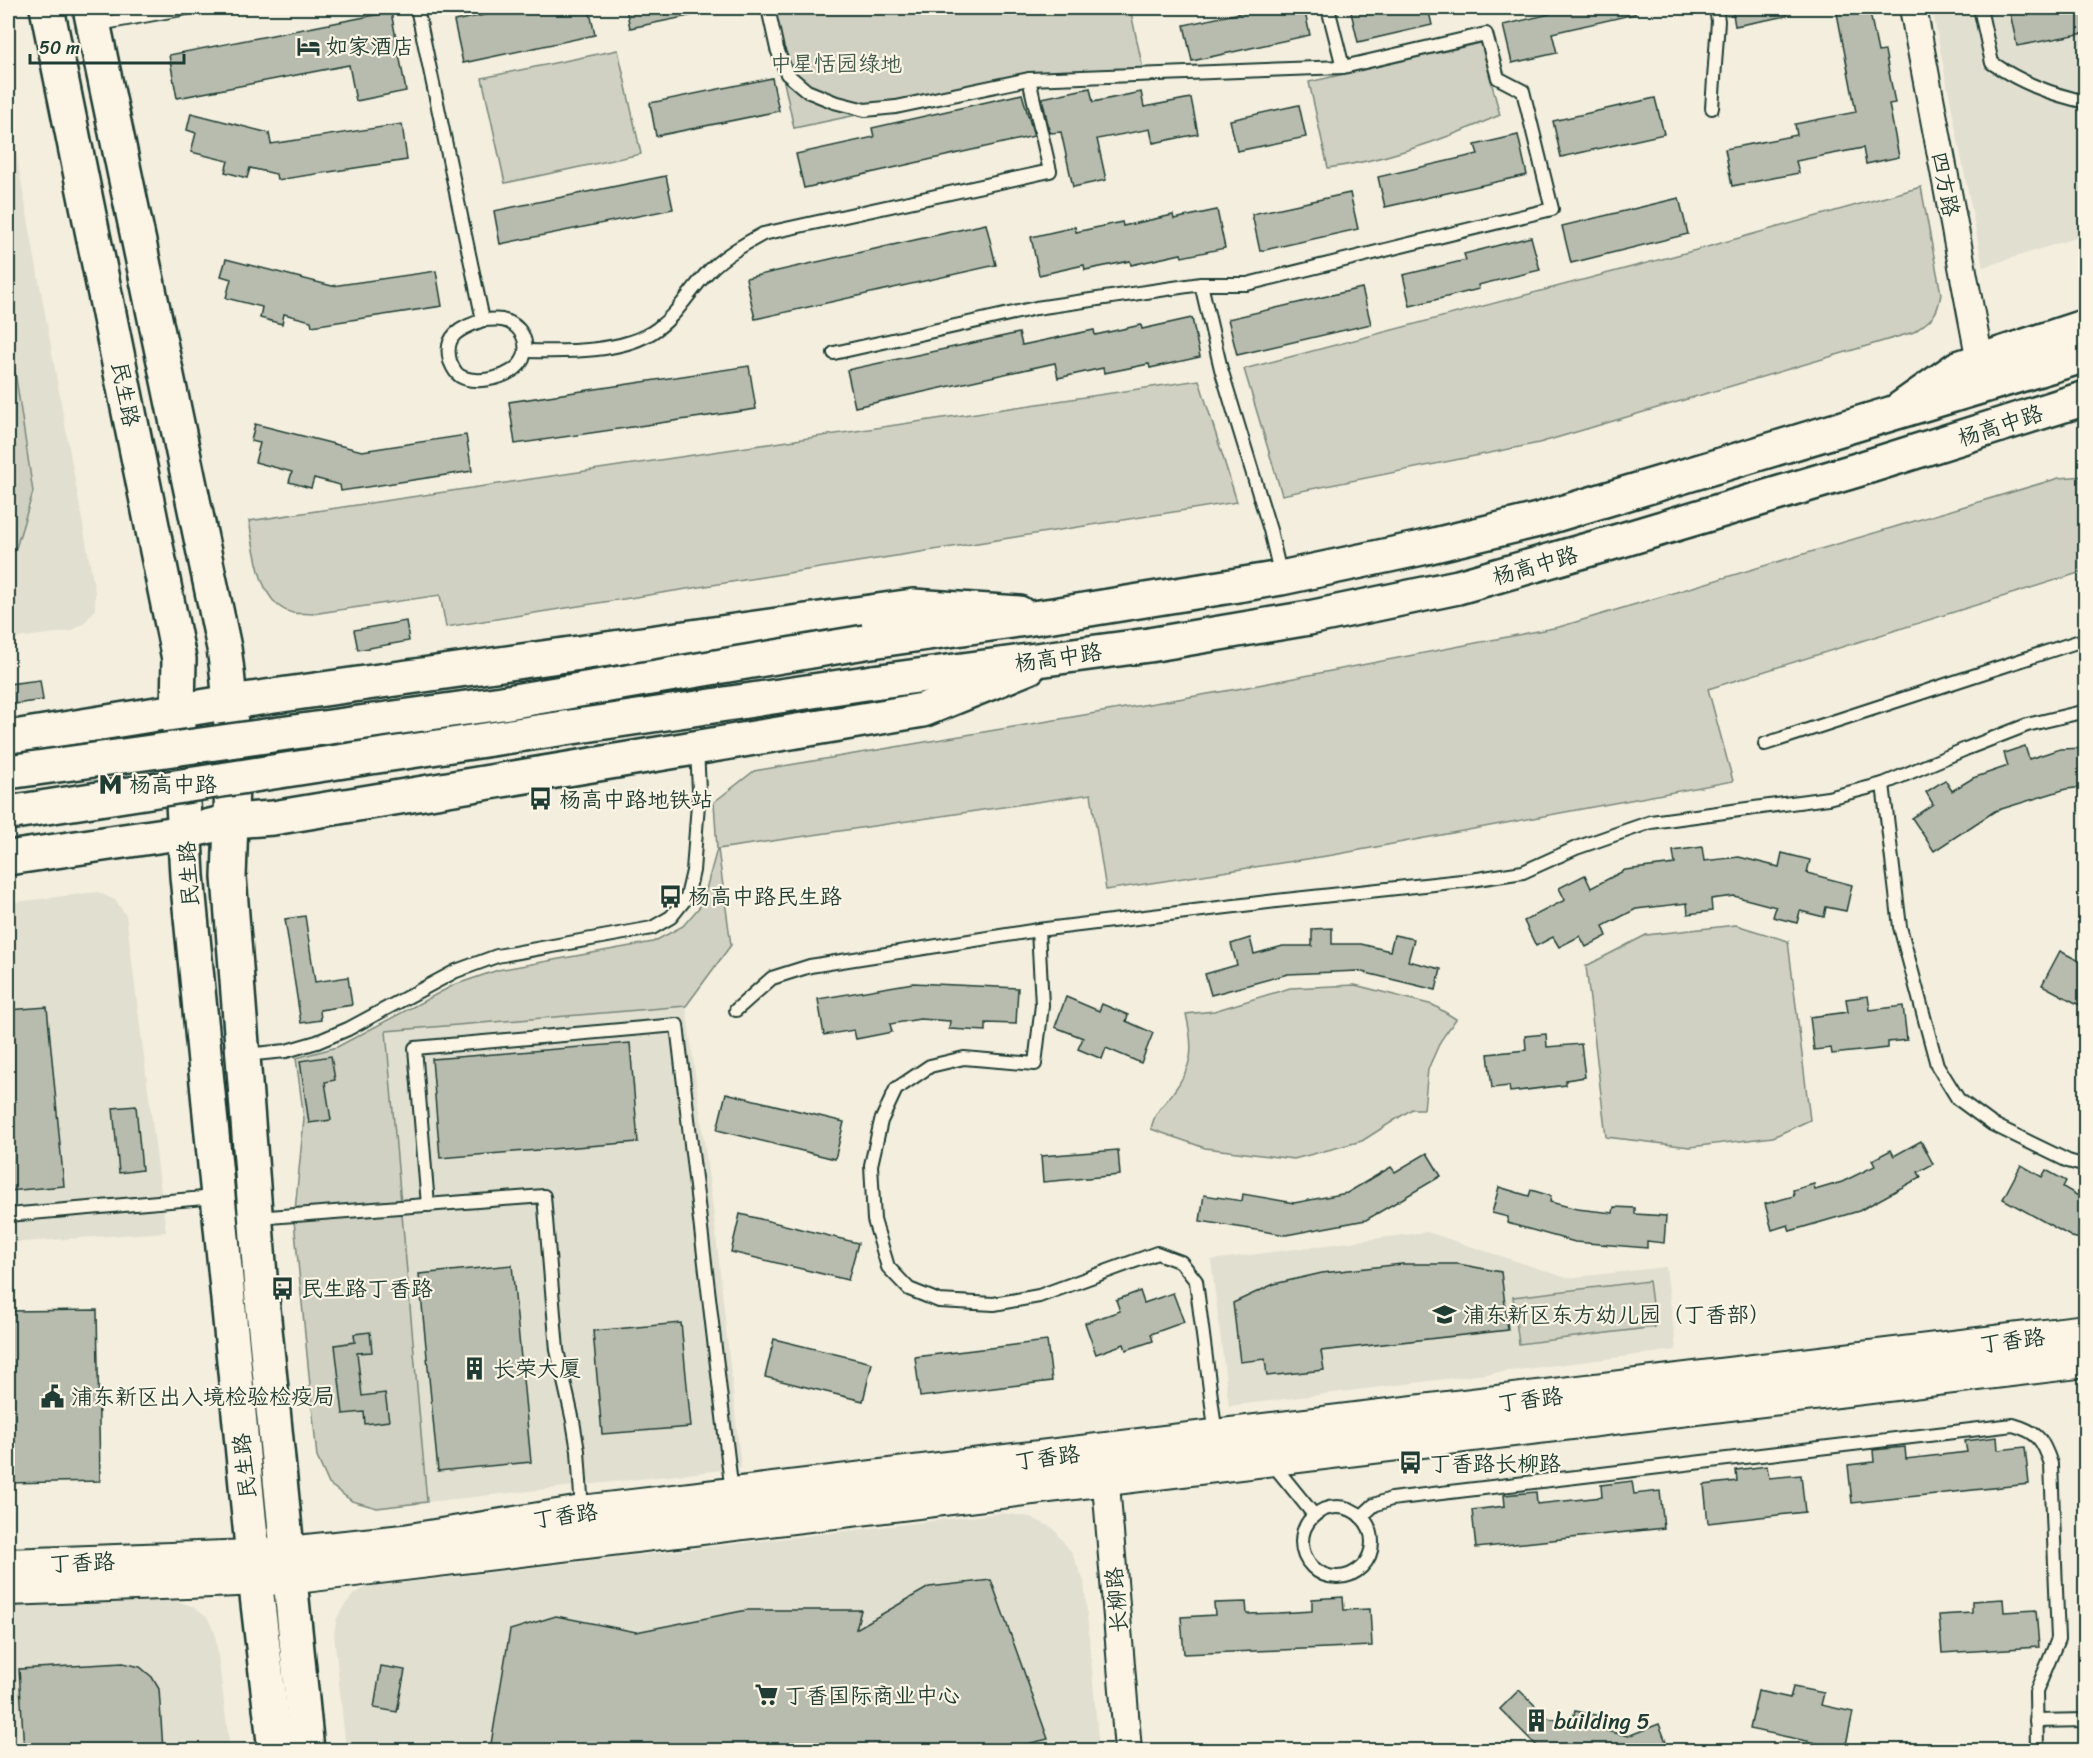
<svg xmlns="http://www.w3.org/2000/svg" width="2093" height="1758" font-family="Sriracha,'LXGW WenKai TC',sans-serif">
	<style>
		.built { fill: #e1dfd0 }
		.green { fill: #d0d1c2; stroke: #78877b; stroke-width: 1.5 }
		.building { fill: #b8bcae; stroke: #1f3d34; stroke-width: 1.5 }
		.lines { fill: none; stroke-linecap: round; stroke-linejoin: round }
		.service-casing { stroke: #1f3d34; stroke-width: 16 }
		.minor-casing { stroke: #1f3d34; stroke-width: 30 }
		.tertiary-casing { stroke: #1f3d34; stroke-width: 36 }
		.secondary-casing { stroke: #1f3d34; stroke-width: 38 }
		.primary-casing { stroke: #1f3d34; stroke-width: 38 }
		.trunk-casing { stroke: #1f3d34; stroke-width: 38 }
		.service { stroke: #fcf5e5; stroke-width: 12 }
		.minor { stroke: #fcf5e5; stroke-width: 26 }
		.tertiary { stroke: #fcf5e5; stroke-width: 32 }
		.secondary { stroke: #fcf5e5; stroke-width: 33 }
		.primary { stroke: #fcf5e5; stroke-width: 33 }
		.trunk { stroke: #fcf5e5; stroke-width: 33 }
		.trunk-bridge-casing { stroke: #1f3d34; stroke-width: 38; stroke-linecap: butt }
		.trunk-bridge { stroke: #fcf5e5; stroke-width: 33 }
		.labels { text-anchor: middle; stroke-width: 4.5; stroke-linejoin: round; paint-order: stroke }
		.poi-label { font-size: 22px; fill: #1f3d34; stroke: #fcf5e5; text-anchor: start }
		.park-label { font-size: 22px; fill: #425b50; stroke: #fcf5e5 }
		.street-label { font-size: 22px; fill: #1f3d34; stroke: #fcf5e5 }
	</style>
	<rect width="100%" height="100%" fill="#f3eede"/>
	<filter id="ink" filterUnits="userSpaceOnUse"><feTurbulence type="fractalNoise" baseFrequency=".0167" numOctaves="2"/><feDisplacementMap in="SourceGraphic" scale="12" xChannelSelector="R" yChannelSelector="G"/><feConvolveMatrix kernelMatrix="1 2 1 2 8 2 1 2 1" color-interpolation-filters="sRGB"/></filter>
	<g filter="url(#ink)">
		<!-- built -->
		<g class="built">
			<polygon points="1932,8 2085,8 2085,235 1983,267"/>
			<polygon points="8,108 95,592 95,610 84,623 72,631 8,639"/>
			<polygon points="97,892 115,900 126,915 166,1232 8,1243 8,903"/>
			<polygon points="686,1006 714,1217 741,1468 427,1502 386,1031"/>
			<polygon points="1427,1232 1567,1278 1666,1267 1676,1350 1229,1406 1211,1260"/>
			<polygon points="1001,1513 1030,1517 1053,1528 1071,1552 1084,1581 1099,1750 346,1750 334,1633 337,1618 344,1606 354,1594 367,1587"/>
			<polygon points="169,1599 192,1606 207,1617 215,1633 230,1750 8,1750 8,1606"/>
		</g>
		<!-- green -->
		<g class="green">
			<polygon points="768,8 1130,8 1144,74 1029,79 794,128"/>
			<path d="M1481,43L1500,115C1446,139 1387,160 1328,168L1309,82Z"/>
			<polygon points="618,50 641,154 505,183 482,78"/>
			<path d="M1921,187L1941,294C1937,317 1932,319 1914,332L1539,443L1282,495L1244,369L1700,249Z"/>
			<polygon points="8,324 33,492 16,548 8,559"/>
			<path d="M1199,380L1237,502L446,627L440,595L312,614C306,613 299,614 293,613C258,605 255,550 249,521Z"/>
			<polygon points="2085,476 2085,571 1708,689 1733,781 1333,855 1106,890 1091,794 718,849 731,945 686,1006 386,1031 427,1502 377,1508 352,1501 329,1484 317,1457 294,1221 304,1119 296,1058 337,1047 454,985 498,970 653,942 683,926 702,904 717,849 714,802 754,771 1237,689 1559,627 2059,478"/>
			<polygon points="1736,925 1788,941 1810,1120 1773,1137 1690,1147 1606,1137 1586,966 1646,935"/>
			<path d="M1355,985L1433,1005L1456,1019L1441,1040L1428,1069L1424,1109H1412L1362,1141L1294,1159L1205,1148L1151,1129C1155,1111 1161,1108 1172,1094C1194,1065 1194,1048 1186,1014L1214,1011L1290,988Z"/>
			<polygon points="1649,1281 1655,1327 1519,1344 1513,1297"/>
		</g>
		<!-- building -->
		<g class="building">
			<polygon points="519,8 589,8 595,35 463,63 454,21"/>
			<polygon points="626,8 693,8 694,15 630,28"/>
			<polygon points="1263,8 1304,8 1310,35 1192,61 1184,25"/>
			<polygon points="1350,8 1428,8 1432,25 1358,42"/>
			<polygon points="1549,8 1635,8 1635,14 1552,33 1557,53 1512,63 1503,25 1550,14"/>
			<polygon points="1732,8 1786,8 1787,16 1735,26"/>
			<polygon points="1836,8 1869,8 1878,52 1885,51 1895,103 1889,104 1899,157 1866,164 1863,148 1796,161 1799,173 1732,186 1725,149 1797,135 1795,124 1856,112"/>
			<polygon points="2009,8 2085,8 2085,33 2017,46"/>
			<polygon points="391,12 406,91 356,101 349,65 177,98 169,55"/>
			<polygon points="772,78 779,111 656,136 650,103"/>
			<polygon points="1090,88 1093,102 1141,92 1144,107 1191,98 1198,134 1153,143 1150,129 1097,139 1106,180 1073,187 1061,132 1050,133 1042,98"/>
			<polygon points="1022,94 1034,136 804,188 796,154 874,137 872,128"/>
			<polygon points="1655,98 1664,134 1561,157 1553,121"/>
			<polygon points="1299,105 1306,137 1237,151 1230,120"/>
			<polygon points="191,113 269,133 271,144 402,124 407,160 277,180 276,174 250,168 247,178 225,172 228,161 191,152 196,133 187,130"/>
			<polygon points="1518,135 1527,175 1385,207 1378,177 1478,154 1475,145"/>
			<polygon points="666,176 673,209 500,244 494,211"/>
			<polygon points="1350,193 1358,229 1260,251 1252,214"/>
			<polygon points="1679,198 1688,234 1571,263 1562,226"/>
			<polygon points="1217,210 1225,248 1182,257 1181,254 1131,265 1130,261 1085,270 1084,265 1039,275 1031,237 1075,227 1076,232 1122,222 1123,226 1173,215 1174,219"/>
			<polygon points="986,224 996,265 755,319 746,278"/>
			<polygon points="1531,237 1540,270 1478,285 1479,289 1410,306 1403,275 1466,260 1464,254"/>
			<polygon points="226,259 332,286 436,271 442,306 312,326 311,321 284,314 282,324 260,318 262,307 226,298 231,279 221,276"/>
			<polygon points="1362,288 1371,324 1237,355 1228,319"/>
			<polygon points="1192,318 1200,357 1150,368 1149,364 1104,373 1103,368 1058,378 1055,363 855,407 847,370 1019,333 1022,345 1094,330 1095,335 1141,325 1142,329"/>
			<polygon points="749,366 756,409 515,444 509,402"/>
			<polygon points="255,424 362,451 466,435 472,471 341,491 340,485 314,478 311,488 289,482 292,472 255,462 260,443 251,441"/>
			<polygon points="406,621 409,641 358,650 354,630"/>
			<polygon points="40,680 43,700 8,705 8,684"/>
			<polygon points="2025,746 2029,759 2060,749 2085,748 2085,787 2066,789 1995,811 1934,851 1912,818 1933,804 1926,792 1945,780 1952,791 1973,778 2008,766 2004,753"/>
			<polygon points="1702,847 1704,861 1739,857 1779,867 1782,853 1810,860 1807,873 1852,885 1846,911 1826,907 1824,917 1800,911 1797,923 1773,917 1776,907 1734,896 1711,899 1712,911 1688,914 1687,903 1636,909 1603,926 1607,936 1586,947 1580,936 1559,947 1553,937 1536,946 1524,921 1565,900 1559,888 1585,875 1591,888 1625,870 1675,864 1673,851"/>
			<polygon points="305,916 315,982 348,977 352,1005 320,1010 321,1020 301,1023 285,919"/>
			<polygon points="1332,928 1332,944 1361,944 1390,951 1394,935 1414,939 1408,961 1441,969 1436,990 1358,971 1288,974 1211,995 1205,974 1237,965 1231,944 1250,938 1254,954 1283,946 1312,946 1312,929"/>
			<polygon points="2060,951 2085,964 2085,1008 2042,985"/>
			<polygon points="913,983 1018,988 1016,1024 986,1023 986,1031 949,1029 950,1021 920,1019 890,1024 892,1032 856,1039 854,1030 824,1035 818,999"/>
			<polygon points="1868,996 1870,1010 1903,1006 1907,1040 1888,1042 1888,1048 1832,1054 1831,1048 1814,1050 1810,1017 1848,1012 1846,999"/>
			<polygon points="1066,997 1099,1011 1102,1004 1128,1015 1126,1021 1153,1033 1141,1063 1106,1048 1102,1059 1078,1049 1083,1038 1055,1027"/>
			<polygon points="47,1007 64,1186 8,1191 8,1010"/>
			<polygon points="1546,1034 1547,1047 1581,1044 1585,1077 1566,1080 1566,1085 1510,1092 1509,1086 1492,1088 1488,1054 1526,1050 1525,1036"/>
			<polygon points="630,1043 638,1142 440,1158 432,1059"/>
			<polygon points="331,1056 335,1080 325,1082 331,1120 309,1123 300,1061"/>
			<polygon points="726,1093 844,1122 835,1159 717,1130"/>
			<polygon points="136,1106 142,1170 119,1173 113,1108"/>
			<polygon points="1921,1141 1933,1164 1918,1172 1921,1177 1859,1211 1790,1231 1788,1225 1772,1230 1765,1204 1794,1196 1793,1190 1814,1184 1815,1190 1842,1182 1875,1166 1872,1160 1891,1150 1894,1156"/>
			<polygon points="1118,1150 1120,1175 1043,1182 1041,1156"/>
			<polygon points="1427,1153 1441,1176 1366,1220 1286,1235 1200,1221 1204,1195 1242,1201 1243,1194 1294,1203 1347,1193 1391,1167 1395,1172"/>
			<polygon points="2021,1165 2042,1177 2046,1170 2066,1181 2063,1187 2085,1200 2085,1240 2072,1237 2003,1199"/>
			<polygon points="1499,1187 1529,1196 1531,1190 1551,1196 1550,1202 1577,1209 1613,1213 1614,1207 1635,1208 1635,1214 1666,1216 1664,1243 1647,1241 1647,1248 1575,1242 1507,1223 1508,1217 1492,1213"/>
			<polygon points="740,1214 858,1243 848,1280 731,1252"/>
			<polygon points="1402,1264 1458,1264 1501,1272 1508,1330 1321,1351 1324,1370 1267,1376 1265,1359 1240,1362 1233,1303 1274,1284 1322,1273"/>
			<polygon points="512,1265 531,1462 438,1471 419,1274"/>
			<polygon points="1140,1291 1144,1303 1173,1293 1184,1322 1151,1334 1153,1341 1126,1350 1124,1344 1096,1354 1085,1323 1120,1311 1116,1300"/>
			<polygon points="97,1310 100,1481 8,1483 8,1311"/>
			<polygon points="681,1323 691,1427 602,1434 593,1331"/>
			<polygon points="370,1332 372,1352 357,1353 362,1396 385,1393 389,1421 365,1424 364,1412 343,1414 335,1345 355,1342 354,1334"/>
			<polygon points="774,1339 872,1363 863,1401 765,1377"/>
			<polygon points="1047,1341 1052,1381 920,1397 915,1357"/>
			<polygon points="1997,1437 1998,1450 2025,1447 2029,1484 1852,1503 1848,1465 1874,1462 1873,1450 1905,1447 1906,1459 1967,1452 1965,1441"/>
			<polygon points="1767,1466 1769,1478 1801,1475 1805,1512 1708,1523 1704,1485 1737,1481 1736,1470"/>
			<polygon points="1632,1481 1634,1494 1660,1491 1664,1528 1476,1548 1472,1510 1505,1506 1504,1495 1536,1492 1537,1504 1602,1497 1601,1485"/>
			<polygon points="991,1580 1048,1739 1002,1750 490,1750 510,1630 556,1616 636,1632 747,1610 861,1610 856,1629 929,1587"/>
			<polygon points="1343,1597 1344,1610 1370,1609 1372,1646 1184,1654 1181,1617 1215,1615 1214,1603 1246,1602 1247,1614 1279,1613 1312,1611 1312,1599"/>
			<polygon points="2003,1599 2004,1612 2036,1610 2039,1647 1942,1653 1939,1615 1972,1613 1972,1601"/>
			<polygon points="123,1663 140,1667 152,1677 159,1689 163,1750 24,1750 19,1669"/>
			<polygon points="381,1666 405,1670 397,1712 374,1708"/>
			<polygon points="1793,1687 1824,1693 1821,1705 1853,1712 1845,1749 1750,1729 1758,1691 1790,1698"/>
			<polygon points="1519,1690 1548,1718 1572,1723 1575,1711 1605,1717 1602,1730 1628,1736 1659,1724 1668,1747 1662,1750 1541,1750 1500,1709"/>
		</g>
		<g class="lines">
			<defs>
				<g id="service">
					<polyline points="417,8 483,320"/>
					<polyline points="768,8 777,49 787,74 807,91 834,102 865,110 896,107 1029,79 1343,67 1486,34 1498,78 1523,91 1552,209 1247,284 1201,284"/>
					<polyline points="1328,8 1343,67"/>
					<path d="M1980,8L1992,63C2022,83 2050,94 2086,102"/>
					<polyline points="94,25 187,8"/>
					<polyline points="1712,108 1718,21 1716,8"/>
					<path d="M483,320C489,320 496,319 502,320C521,324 530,342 523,359C515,377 477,386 460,376C455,373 452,366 450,361C443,334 462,328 483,320Z"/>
					<path d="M526,351C565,352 625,353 657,329C679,313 690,290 709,271C725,255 743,245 763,234L1050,171L1029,79"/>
					<polyline points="834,353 1036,308 1201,284 1221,369 1270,530 1281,577"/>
					<polyline points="1765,744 2086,639"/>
					<polyline points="1883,784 1968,748 2027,725 2086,711"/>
					<polyline points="1038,930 1042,1005 1035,1064 964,1058 930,1066 896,1089 881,1121 871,1165 874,1220 888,1267 909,1289 939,1301 994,1304 1039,1296 1157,1253 1181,1262 1196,1281 1216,1436"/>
					<polyline points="736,1010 772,978 810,966 1038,930 1276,901 1471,880 1523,872 1576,848 1651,822 1828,798 1883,784 1900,927 1937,1065 1958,1099 1992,1124 2068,1161 2086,1166"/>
					<polyline points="245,1055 286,1051 317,1042 348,1029 456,971 497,956 652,928 671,917 687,897 693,871 699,790 697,749"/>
					<polyline points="428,1205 415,1048 677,1025 732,1493"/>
					<polyline points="8,1215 216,1197"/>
					<polyline points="256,1218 544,1196 557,1350 573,1421 578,1451 582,1511"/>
					<polyline points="1271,1462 1314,1515"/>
					<circle cx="1337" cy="1542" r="35"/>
					<path d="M1361,1517L1374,1505L1391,1499L2013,1425C2038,1432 2043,1440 2051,1464L2058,1639L2036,1692L2037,1750"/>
					<polyline points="2036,1721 2086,1720"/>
				</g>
				<g id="minor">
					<polyline points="1913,8 1980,361"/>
					<polyline points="1104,1460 1128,1750"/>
				</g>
				<g id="tertiary">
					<polyline points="8,1565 252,1556 287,1553 404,1541 582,1512 2086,1331"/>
					<polyline points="8,1589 288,1578 2086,1361"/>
				</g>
				<g id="secondary">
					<polyline points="47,8 179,659 178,710 187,876 255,1578 275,1750"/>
					<path d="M90,8L224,648C235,723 232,801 229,877L261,1289L307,1750"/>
				</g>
				<g id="primary">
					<polyline points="1900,409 1958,368 2086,326"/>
					<polyline points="8,738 231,702 913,606 1019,613"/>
					<polyline points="8,858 185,832 231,821 273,818 923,710 1029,667"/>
				</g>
				<g id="trunk">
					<polyline points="865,642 1053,615 1281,578 1422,548 1538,520 2086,355"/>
					<polyline points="873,682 1149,645 1309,618 1458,587 1622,540 1857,470 2086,398"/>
				</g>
			</defs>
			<!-- service casing -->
			<use href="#service" class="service-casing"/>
			<!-- minor casing -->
			<use href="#minor" class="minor-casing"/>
			<!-- tertiary casing -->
			<use href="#tertiary" class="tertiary-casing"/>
			<!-- secondary casing -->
			<use href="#secondary" class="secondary-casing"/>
			<!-- primary casing -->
			<use href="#primary" class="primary-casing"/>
			<!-- trunk casing -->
			<use href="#trunk" class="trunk-casing"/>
			<!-- service -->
			<use href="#service" class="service"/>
			<!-- minor -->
			<use href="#minor" class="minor"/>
			<!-- tertiary -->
			<use href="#tertiary" class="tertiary"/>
			<!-- secondary -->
			<use href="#secondary" class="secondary"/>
			<!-- primary -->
			<use href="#primary" class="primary"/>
			<!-- trunk -->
			<use href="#trunk" class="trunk"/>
			<defs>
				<g id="trunk-bridge">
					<polyline points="8,772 502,703 865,642"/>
					<polyline points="8,813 344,761 873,682"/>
				</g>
			</defs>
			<!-- trunk-bridge casing -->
			<use href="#trunk-bridge" class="trunk-bridge-casing"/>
			<!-- trunk-bridge -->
			<use href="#trunk-bridge" class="trunk-bridge"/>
		</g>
	</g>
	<!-- icons -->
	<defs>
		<symbol id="hotel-bare" viewBox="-9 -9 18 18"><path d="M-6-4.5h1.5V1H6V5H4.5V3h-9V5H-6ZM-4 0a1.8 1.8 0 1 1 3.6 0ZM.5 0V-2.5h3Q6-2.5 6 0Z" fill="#1f3d34" stroke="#fcf5e5" stroke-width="2.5" paint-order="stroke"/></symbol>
		<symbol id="metro-bare" viewBox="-9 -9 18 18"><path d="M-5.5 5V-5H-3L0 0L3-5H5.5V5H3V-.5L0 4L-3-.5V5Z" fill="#1f3d34" stroke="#fcf5e5" stroke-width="2.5" paint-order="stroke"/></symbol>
		<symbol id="bus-bare" viewBox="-9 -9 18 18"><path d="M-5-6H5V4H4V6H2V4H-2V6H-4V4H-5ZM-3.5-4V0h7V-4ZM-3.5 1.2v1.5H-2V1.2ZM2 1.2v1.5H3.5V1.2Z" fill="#1f3d34" stroke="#fcf5e5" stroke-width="2.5" paint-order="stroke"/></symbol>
		<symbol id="school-bare" viewBox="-9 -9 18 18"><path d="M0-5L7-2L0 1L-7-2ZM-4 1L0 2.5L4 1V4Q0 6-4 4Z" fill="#1f3d34" stroke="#fcf5e5" stroke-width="2.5" paint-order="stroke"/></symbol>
		<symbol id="building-bare" viewBox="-9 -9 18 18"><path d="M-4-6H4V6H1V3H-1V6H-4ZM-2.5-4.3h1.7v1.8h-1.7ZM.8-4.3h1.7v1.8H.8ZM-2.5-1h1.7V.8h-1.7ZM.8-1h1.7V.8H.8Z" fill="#1f3d34" stroke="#fcf5e5" stroke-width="2.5" paint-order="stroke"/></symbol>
		<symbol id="civic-bare" viewBox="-9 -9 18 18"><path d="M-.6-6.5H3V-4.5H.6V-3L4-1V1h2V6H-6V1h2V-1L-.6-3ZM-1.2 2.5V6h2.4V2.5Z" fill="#1f3d34" stroke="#fcf5e5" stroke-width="2.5" paint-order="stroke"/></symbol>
		<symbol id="supermarket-bare" viewBox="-9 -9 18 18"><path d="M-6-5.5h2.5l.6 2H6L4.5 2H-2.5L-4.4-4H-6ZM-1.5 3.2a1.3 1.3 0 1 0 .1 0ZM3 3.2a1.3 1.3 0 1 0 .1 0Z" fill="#1f3d34" stroke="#fcf5e5" stroke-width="2.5" paint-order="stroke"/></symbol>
	</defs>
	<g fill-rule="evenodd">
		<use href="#hotel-bare" x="292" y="30" width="33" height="33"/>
		<use href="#metro-bare" x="94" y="768" width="33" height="33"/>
		<use href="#bus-bare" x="524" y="782" width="33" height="33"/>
		<use href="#bus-bare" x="654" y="880" width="33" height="33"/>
		<use href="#bus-bare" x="266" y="1272" width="33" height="33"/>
		<use href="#school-bare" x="1428" y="1298" width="33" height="33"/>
		<use href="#building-bare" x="458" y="1352" width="33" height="33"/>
		<use href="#civic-bare" x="36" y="1380" width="33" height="33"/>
		<use href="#bus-bare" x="1394" y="1446" width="33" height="33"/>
		<use href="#supermarket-bare" x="750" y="1678" width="33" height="33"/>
		<use href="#building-bare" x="1520" y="1704" width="33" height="33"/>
	</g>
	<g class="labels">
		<!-- poi labels -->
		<g class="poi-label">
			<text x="326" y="54">如家酒店</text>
			<text x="129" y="792">杨高中路</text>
			<text x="559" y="807">杨高中路地铁站</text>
			<text x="688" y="904">杨高中路民生路</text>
			<text x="301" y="1296">民生路丁香路</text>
			<text x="1463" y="1322">浦东新区东方幼儿园（丁香部）</text>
			<text x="493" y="1376">长荣大厦</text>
			<text x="71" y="1404">浦东新区出入境检验检疫局</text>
			<text x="1429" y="1471">丁香路长柳路</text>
			<text x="784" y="1703">丁香国际商业中心</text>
			<text x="1554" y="1729">building 5</text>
		</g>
		<!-- park labels -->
		<g class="park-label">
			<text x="836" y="71">中星恬园绿地</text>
		</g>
		<!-- street labels -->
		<g class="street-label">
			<text transform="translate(1946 184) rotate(79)" y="8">四方路</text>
			<text transform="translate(126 394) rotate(79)" y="8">民生路</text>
			<text transform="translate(2000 425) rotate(-18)" y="8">杨高中路</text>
			<text transform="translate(1535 565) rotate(-16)" y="8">杨高中路</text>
			<text transform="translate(1058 657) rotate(-8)" y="8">杨高中路</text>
			<text transform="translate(188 874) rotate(-94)" y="8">民生路</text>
			<text transform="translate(2012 1340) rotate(-7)" y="8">丁香路</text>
			<text transform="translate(1530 1399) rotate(-7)" y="8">丁香路</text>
			<text transform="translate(1047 1457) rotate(-7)" y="8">丁香路</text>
			<text transform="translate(244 1466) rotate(-96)" y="8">民生路</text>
			<text transform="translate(565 1515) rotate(-8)" y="8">丁香路</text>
			<text transform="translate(82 1562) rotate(-2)" y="8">丁香路</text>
			<text transform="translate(1116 1600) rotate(-95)" y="8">长柳路</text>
		</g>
	</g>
	<!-- margin -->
	<rect width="2093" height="1758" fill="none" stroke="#fcf5e5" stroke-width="30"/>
	<rect x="15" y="15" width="2063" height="1728" fill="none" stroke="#1f3d34" stroke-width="2" filter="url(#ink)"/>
	<!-- scale -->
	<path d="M30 54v9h154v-9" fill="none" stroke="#1f3d34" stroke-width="3"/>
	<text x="39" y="54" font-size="18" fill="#1f3d34" stroke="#fcf5e5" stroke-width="4.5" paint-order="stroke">50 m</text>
</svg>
